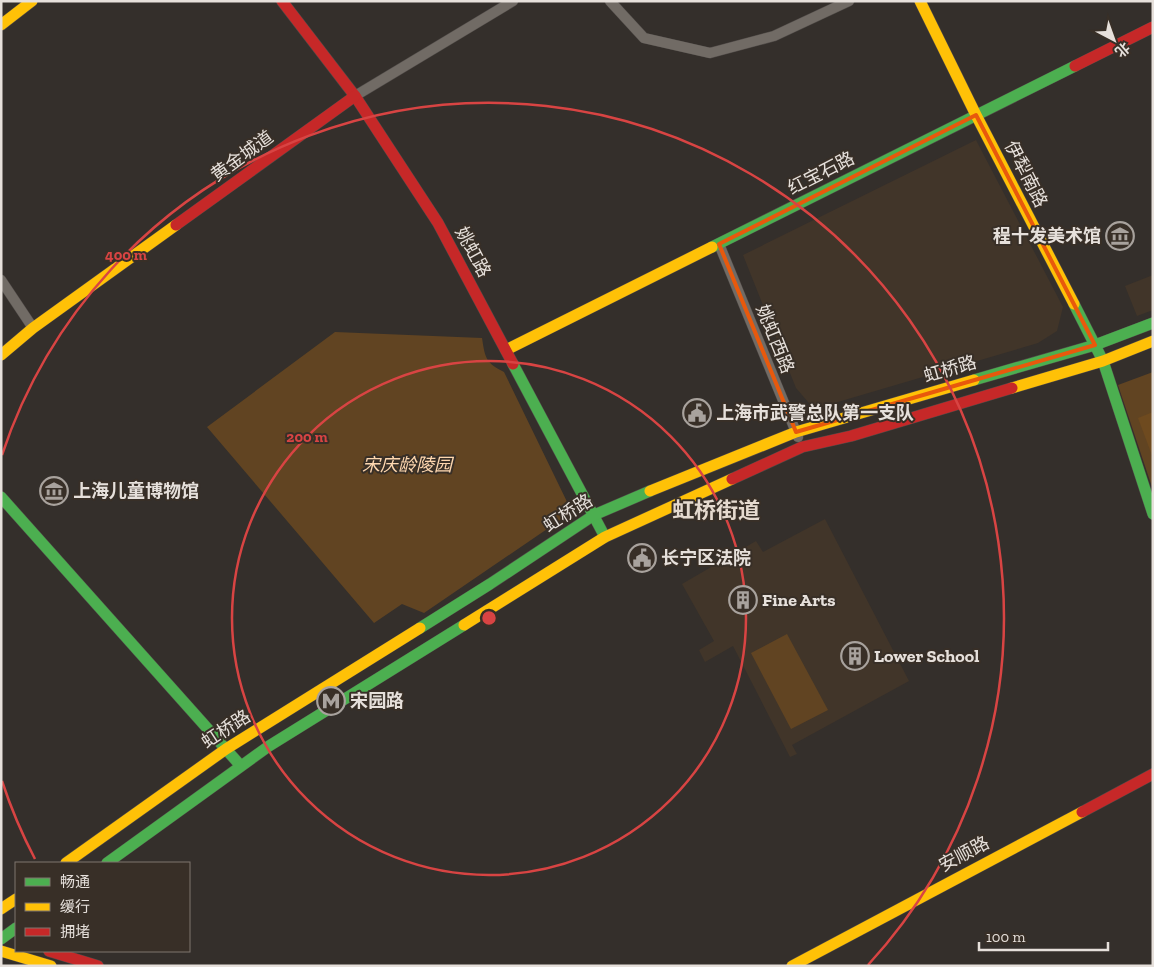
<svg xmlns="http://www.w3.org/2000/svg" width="1154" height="967" font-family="'Zilla Slab','Noto Sans SC',serif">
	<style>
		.built { fill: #413529 }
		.green { fill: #614422 }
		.forest { fill: #6e4a1f }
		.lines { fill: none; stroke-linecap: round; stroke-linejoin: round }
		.street-casing { stroke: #504b48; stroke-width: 11 }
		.fast-casing { stroke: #504b48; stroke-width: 12 }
		.slow-casing { stroke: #504b48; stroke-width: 12 }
		.jam-casing { stroke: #504b48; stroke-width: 12 }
		.street { stroke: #716b65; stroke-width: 10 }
		.fast { stroke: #4caf50; stroke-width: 11 }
		.slow { stroke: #ffc107; stroke-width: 11 }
		.jam { stroke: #c62828; stroke-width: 11 }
		.marked { fill: none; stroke: #e8590c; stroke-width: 4; stroke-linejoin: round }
		.ring { fill: none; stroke: #d84443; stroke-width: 2.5 }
		.labels { text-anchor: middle; stroke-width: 4; stroke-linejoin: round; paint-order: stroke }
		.street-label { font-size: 18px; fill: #e6e0db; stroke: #382f27 }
		.poi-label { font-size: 18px; font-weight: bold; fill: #e6e0db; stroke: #382f27; text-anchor: start }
		.park-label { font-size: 18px; font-style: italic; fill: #fed7af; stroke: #382f27 }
		.district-label { font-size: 22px; font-weight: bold; fill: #e5dacf; stroke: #382f27 }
		.centre { fill: #d84443; stroke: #382f27; stroke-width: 2.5 }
		.ring-label { font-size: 15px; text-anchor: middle; font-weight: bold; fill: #d84443; stroke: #382f27; stroke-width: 4; stroke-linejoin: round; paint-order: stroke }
	</style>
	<rect width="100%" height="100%" fill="#342f2b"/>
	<!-- built -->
	<g class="built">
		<polygon points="976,140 1063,307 1057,331 1038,343 814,409 796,388 743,255"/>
		<polygon points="1153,275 1153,310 1137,316 1125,286"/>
		<polygon points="825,519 909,681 792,745 797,754 790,757 733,646 705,662 699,650 714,641 682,584 756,541 763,552"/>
	</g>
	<!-- green -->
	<g class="green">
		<path d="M335,332L482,338C485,358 486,363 504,372L572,512L424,613L402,604L374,623L207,427Z"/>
		<polygon points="1153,372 1153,490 1118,385"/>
		<polygon points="787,634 828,710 791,729 751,653"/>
	</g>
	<!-- forest -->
	<polygon class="forest" points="1153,412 1153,458 1138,418"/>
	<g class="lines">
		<defs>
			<g id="street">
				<polyline points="610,1 644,38 710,53 774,36 849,1"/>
				<polyline points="355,96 513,1"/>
				<polyline points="719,244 798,437"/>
				<polyline points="1,280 33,328"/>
			</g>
			<g id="fast">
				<polyline points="712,247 1075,66"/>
				<polyline points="1074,304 1103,361 1153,514"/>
				<polyline points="513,364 605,537"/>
				<polyline points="974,380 1095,345 1153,323"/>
				<polyline points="1,497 240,765"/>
				<polyline points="420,628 490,584 594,515 650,491"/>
				<polyline points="107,863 269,746 464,625"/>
				<polyline points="1,939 16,928"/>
			</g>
			<g id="slow">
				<polyline points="920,1 976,115 1074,304"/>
				<polyline points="1,25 32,1"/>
				<polyline points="506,350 712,247"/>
				<polyline points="1,355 33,328 176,225"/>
				<polyline points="1012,388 1103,361 1153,341"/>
				<polyline points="650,491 796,432 974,380"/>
				<polyline points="464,625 605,537 732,479"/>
				<polyline points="66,863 226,749 420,628"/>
				<polyline points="1,909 16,899"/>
				<polyline points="1,951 51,966"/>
				<polyline points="792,966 1082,812"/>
			</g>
			<g id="jam">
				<polyline points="282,1 355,96 438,223 513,364"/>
				<polyline points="1075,66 1153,27"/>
				<polyline points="176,225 355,96"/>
				<polyline points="732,479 802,447 851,436 1012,388"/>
				<polyline points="1082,812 1153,774"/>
				<polyline points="49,951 98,966"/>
			</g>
		</defs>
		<!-- street casing -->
		<use href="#street" class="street-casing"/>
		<!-- fast casing -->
		<use href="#fast" class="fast-casing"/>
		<!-- slow casing -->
		<use href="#slow" class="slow-casing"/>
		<!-- jam casing -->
		<use href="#jam" class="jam-casing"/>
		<!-- street -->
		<use href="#street" class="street"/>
		<!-- fast -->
		<use href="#fast" class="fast"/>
		<!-- slow -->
		<use href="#slow" class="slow"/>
		<!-- jam -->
		<use href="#jam" class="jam"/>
	</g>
	<!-- marked area -->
	<path class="marked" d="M976,115L1095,345L796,432L719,244Z"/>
	<!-- distance rings -->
	<g class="ring">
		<circle cx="489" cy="618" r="257"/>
		<path d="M35 859A514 514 0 0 1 2 781M2 455A514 514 0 1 1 868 965"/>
	</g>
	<!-- icons -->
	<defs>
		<symbol id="museum-ring" viewBox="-11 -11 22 22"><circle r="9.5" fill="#382f27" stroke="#a8a29d" stroke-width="1.5"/><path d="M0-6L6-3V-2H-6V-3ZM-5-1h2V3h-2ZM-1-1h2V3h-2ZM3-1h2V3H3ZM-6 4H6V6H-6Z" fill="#a8a29d"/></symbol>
		<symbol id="civic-ring" viewBox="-11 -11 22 22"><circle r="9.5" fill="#382f27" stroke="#a8a29d" stroke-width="1.5"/><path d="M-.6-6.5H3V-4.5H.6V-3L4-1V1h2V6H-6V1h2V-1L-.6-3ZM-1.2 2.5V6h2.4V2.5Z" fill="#a8a29d"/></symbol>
		<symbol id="building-ring" viewBox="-11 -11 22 22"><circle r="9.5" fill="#382f27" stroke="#a8a29d" stroke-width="1.5"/><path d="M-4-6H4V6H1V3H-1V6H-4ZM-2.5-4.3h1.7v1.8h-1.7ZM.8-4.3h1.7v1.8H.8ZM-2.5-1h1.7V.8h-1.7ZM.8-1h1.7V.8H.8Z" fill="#a8a29d"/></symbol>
		<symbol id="metro-ring" viewBox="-11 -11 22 22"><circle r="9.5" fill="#382f27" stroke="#a8a29d" stroke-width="1.5"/><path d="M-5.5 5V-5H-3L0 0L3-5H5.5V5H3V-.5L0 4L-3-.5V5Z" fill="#a8a29d"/></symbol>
	</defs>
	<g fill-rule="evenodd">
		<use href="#museum-ring" x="1104" y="220" width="32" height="32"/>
		<use href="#civic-ring" x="681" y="397" width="32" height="32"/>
		<use href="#museum-ring" x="38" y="475" width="32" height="32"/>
		<use href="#civic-ring" x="626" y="542" width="32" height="32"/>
		<use href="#building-ring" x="727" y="584" width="32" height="32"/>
		<use href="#building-ring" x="839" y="640" width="32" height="32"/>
		<use href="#metro-ring" x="315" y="685" width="32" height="32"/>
	</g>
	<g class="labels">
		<!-- street labels -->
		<g class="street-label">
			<text transform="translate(242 156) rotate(-36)" y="6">黄金城道</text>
			<text transform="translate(821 173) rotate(-27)" y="6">红宝石路</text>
			<text transform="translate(1026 174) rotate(63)" y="6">伊犁南路</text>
			<text transform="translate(473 252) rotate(62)" y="6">姚虹路</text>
			<text transform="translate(775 339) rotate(68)" y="6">姚虹西路</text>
			<text transform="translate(950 369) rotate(-16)" y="6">虹桥路</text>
			<text transform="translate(568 513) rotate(-32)" y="6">虹桥路</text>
			<text transform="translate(226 729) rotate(-33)" y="6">虹桥路</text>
			<text transform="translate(964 854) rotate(-28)" y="6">安顺路</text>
		</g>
		<!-- poi labels -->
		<g class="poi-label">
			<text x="1101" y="242" text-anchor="end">程十发美术馆</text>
			<text x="716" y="419">上海市武警总队第一支队</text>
			<text x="73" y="497">上海儿童博物馆</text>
			<text x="661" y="564">长宁区法院</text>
			<text x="762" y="606">Fine Arts</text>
			<text x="874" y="662">Lower School</text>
			<text x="350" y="707">宋园路</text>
		</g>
		<!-- park labels -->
		<g class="park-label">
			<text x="407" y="471">宋庆龄陵园</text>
		</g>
		<!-- district labels -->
		<g class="district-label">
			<text x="716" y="518">虹桥街道</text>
		</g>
	</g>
	<circle cx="489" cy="618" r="8" class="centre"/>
	<g class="ring-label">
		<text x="126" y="260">400 m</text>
		<text x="307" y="442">200 m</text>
	</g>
	<!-- border -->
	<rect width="1154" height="967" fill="none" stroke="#e6e0db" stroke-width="5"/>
	<!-- legend -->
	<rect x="15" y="862" width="175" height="90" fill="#382f27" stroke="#7e766f"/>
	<rect x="25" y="878" width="25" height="8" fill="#4caf50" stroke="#7e766f"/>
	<text x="60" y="887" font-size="15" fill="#e6e0db">畅通</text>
	<rect x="25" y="903" width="25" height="8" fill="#ffc107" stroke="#7e766f"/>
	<text x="60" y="912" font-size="15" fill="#e6e0db">缓行</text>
	<rect x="25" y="928" width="25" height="8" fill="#c62828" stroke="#7e766f"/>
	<text x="60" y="937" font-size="15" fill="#e6e0db">拥堵</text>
	<!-- north arrow -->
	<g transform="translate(1114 40) rotate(139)" stroke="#382f27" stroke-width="4" paint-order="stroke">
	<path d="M0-4L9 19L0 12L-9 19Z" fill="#e6e0db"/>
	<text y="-8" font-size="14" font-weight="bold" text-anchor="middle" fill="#e6e0db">北</text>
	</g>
	<!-- scale -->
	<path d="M979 942v8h129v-8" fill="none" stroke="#e6e0db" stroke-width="2.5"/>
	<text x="986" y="942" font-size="15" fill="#e6e0db" stroke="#382f27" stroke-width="4" paint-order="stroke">100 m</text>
</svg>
